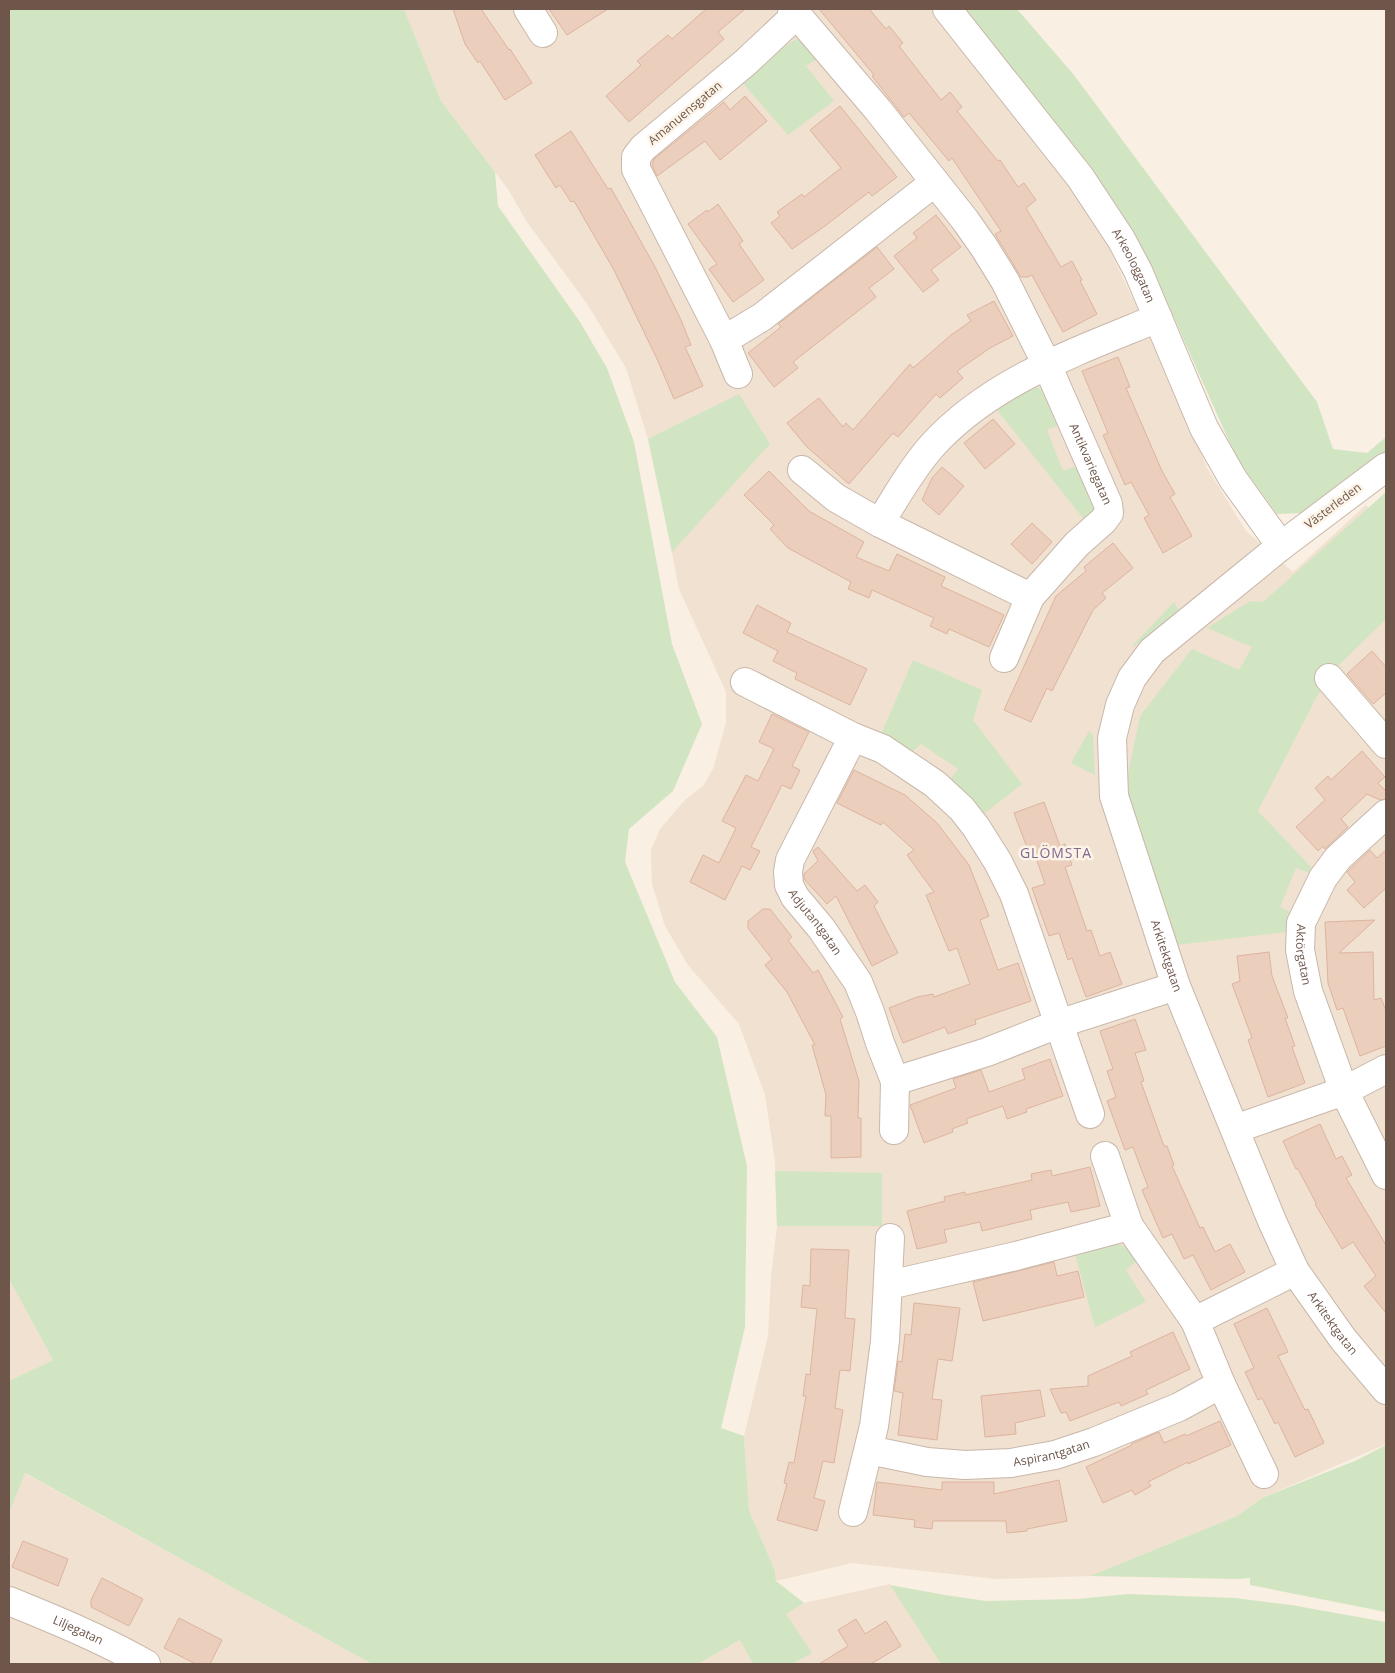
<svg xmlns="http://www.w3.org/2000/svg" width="1395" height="1673" font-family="'Open Sans',sans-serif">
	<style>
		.residential { fill: #f0e1d1 }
		.green { fill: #d2e5c2 }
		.building { fill: #eccebc; stroke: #ddb49f }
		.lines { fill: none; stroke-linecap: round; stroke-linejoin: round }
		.minor-casing { stroke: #c9b7aa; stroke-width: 30 }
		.minor { stroke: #fff; stroke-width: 28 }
		.labels { text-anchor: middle; stroke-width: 5; stroke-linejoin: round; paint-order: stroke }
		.street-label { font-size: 12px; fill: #6e564b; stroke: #fdf4e8 }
		.neighbourhood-label { font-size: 14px; letter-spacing: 1px; fill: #816791; stroke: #fdf4e8 }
	</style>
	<rect width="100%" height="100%" fill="#f9efe2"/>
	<!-- residential -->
	<g class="residential">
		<polygon points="404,9 933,9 1000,90 1096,221 1175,388 1207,468 1246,531 1293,572 1366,505 1386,535 1386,1444 1262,1498 1237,1516 1090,1576 997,1579 852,1563 776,1581 775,1571 749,1510 744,1436 768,1336 771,1277 777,1226 775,1162 765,1095 739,1024 688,965 665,926 652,884 651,850 660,829 685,800 704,785 713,769 726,723 726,692 679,589 661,496 648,439 626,368 588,305 527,222 508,189 441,101"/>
		<polygon points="9,1279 53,1360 9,1381"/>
		<polygon points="24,1473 372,1664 9,1664 9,1513"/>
		<polygon points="890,1584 941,1664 698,1664 804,1603"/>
	</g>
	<!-- green -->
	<g class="green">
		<polygon points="9,9 404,9 441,101 495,172 498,206 580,322 607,368 634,442 672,644 702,724 673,791 629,829 625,862 675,982 717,1037 747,1166 745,1327 721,1428 744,1436 749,1510 775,1571 776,1581 804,1603 786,1614 812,1653 792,1664 753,1664 740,1640 698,1664 372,1664 25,1473 9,1513 9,1381 53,1360 9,1279"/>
		<polygon points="952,9 1017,9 1074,75 1317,402 1333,449 1367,453 1386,437 1386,451 1303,513 1277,514 1237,459 1158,282 1122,216"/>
		<polygon points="796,39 809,44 820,57 806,66 834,101 788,135 741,81 767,63 781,49"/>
		<polygon points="1033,385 1046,392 1064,423 1047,430 1063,471 1081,464 1096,507 1093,515 1087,523 993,405"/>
		<polygon points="739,394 770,444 672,552 648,439"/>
		<polygon points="1386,492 1386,619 1332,672 1315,700 1258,811 1315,871 1312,874 1296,868 1280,907 1295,914 1295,931 1176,945 1124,794 1140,716 1192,649 1239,670 1252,647 1207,628 1250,601 1263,602"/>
		<polygon points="1174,602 1180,613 1133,647 1132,646"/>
		<polygon points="913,660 982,690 973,720 1022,784 980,817 947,783 958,769 921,744 910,754 882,732"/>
		<polygon points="1089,731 1093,735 1095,775 1071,763"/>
		<polygon points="775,1171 882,1173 882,1226 777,1226"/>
		<path d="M1107,1243C1124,1244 1128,1247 1139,1259L1126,1270L1146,1302L1095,1327L1074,1250Z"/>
		<polygon points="1386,1445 1386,1612 1250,1585 1250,1578 1238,1579 1090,1576 1237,1516 1262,1498 1357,1460"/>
		<polygon points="890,1585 945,1595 986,1601 1078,1599 1128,1594 1235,1598 1291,1605 1386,1622 1386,1664 941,1664"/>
	</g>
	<!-- building -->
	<g class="building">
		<polygon points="453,9 481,9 509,50 510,49 532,83 505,100 480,61 478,63 465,44"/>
		<polygon points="549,9 608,9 567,35"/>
		<polygon points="706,9 745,9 718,32 724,39 629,122 606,96 641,65 637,61 668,35 672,39"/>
		<polygon points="819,9 869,9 886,29 889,26 903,43 899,46 941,100 950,92 962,107 957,111 998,161 1000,160 1018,187 1024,183 1036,200 1026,208 1061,267 1072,261 1082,280 1080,281 1097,314 1063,332 1032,275 1028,277 1021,277 995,234 1001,231 952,158 949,161 909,113 904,117 872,76 874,75"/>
		<polygon points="745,96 767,121 720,160 705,141 657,176 652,165 654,159 724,102 730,110"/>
		<polygon points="840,106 897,177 872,196 869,192 825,226 792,249 771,223 780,216 777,212 802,194 804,197 841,168 810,130"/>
		<polygon points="571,131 608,189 611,188 654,265 681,320 691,345 685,347 703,386 674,399 658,361 614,270 574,201 571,202 560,185 556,188 535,155"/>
		<polygon points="718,204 743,241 739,244 764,280 733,302 709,269 717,264 688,224 707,210 708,212"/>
		<polygon points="936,215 961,247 931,270 939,280 923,292 894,256 917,238 913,233"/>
		<polygon points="877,247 894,269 869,288 876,297 793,362 798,368 774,387 748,353 781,327 778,324"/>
		<polygon points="994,301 1013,336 990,348 957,371 963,378 940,398 936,394 898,437 893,433 849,484 806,446 787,423 819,398 843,427 846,423 853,430 910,364 913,368 951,335 971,321 967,315"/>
		<polygon points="1118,357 1130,387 1126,388 1162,471 1175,494 1170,497 1192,536 1163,553 1144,518 1149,515 1131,482 1125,485 1103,435 1108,433 1082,371"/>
		<polygon points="993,419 1015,444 985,469 964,443"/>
		<polygon points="942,467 964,486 939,515 922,500 932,478"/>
		<polygon points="769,471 809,511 864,542 856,557 889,571 897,554 945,577 941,586 1004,615 989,647 949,629 947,634 930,626 934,618 872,590 869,598 848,589 851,582 788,548 770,529 774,525 744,495"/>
		<polygon points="1032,523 1052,542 1032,564 1011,544"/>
		<polygon points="1113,543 1133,568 1102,593 1106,598 1093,610 1052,691 1047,688 1031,722 1004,710 1056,596 1086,571 1084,567"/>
		<polygon points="757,605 791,623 787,632 867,669 850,705 795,679 797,673 773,661 778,651 743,633"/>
		<polygon points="1372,651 1386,667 1386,693 1373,704 1347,674"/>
		<polygon points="772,714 809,732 792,766 800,770 791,789 782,785 751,847 760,851 750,870 742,866 725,900 690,882 703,855 719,863 736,828 722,821 746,775 758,781 774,749 759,742"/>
		<polygon points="1362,751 1385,777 1378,783 1386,791 1386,799 1380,800 1367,794 1341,819 1348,827 1325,849 1323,846 1318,851 1296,827 1325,800 1315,788 1328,776 1331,780"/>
		<polygon points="854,770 905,795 937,823 969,865 989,916 980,920 998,970 1018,963 1031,1001 975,1020 976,1024 948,1034 945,1027 903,1043 889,1008 917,997 933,994 934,997 970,984 957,948 949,951 926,895 934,892 907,855 914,850 883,822 881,825 837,803"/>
		<polygon points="1044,802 1060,846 1065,844 1072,865 1065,867 1087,931 1091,930 1100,956 1110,952 1122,984 1086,997 1072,958 1068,960 1059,933 1049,936 1032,888 1045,884 1033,849 1028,850 1014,813"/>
		<polygon points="818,847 857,891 865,885 878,902 874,906 898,953 872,966 836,896 827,904 804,879 804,874 818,861 813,851"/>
		<polygon points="1370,850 1377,858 1386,850 1386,888 1364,908 1347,890 1355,882 1347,872"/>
		<polygon points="763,909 770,909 792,937 788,940 813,973 818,970 843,1017 840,1019 859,1081 858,1118 861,1118 861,1157 831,1158 831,1116 825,1116 826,1095 812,1045 815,1045 787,992 765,965 772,959 748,928 748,921"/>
		<polygon points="1375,920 1339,953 1373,952 1374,1000 1381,998 1386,1011 1386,1046 1360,1056 1343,1008 1337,1010 1328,983 1325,922"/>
		<polygon points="1269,952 1272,976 1288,1018 1285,1018 1295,1046 1292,1047 1305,1083 1268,1097 1248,1040 1252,1038 1232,984 1240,981 1237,956"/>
		<polygon points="1135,1019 1146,1050 1135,1053 1144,1081 1141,1082 1164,1146 1167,1146 1174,1165 1172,1166 1200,1228 1203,1227 1215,1252 1230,1244 1245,1272 1211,1290 1193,1255 1184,1259 1172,1234 1163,1238 1142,1190 1148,1187 1133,1147 1125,1150 1107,1101 1116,1097 1107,1071 1113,1069 1100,1031"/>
		<polygon points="1050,1059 1063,1096 1026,1109 1027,1112 1007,1119 1003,1106 966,1119 968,1123 952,1129 953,1132 924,1143 910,1105 956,1088 953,1079 981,1070 989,1092 1025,1079 1022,1069"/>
		<polygon points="1320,1124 1336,1159 1342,1156 1352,1175 1346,1178 1386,1245 1386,1313 1364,1286 1376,1276 1353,1242 1342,1249 1315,1204 1316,1203 1298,1169 1296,1169 1283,1141"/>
		<polygon points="1090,1167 1100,1206 1071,1212 1068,1202 1030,1210 1032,1219 982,1231 980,1222 944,1230 947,1242 917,1249 907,1211 945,1201 944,1197 965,1192 965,1195 1032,1180 1031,1174 1051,1170 1052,1176"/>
		<polygon points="811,1249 849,1250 845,1318 855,1319 850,1371 840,1370 835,1408 843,1410 834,1463 823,1461 814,1498 825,1501 817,1531 777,1520 787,1484 784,1483 789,1462 794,1463 806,1396 803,1396 806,1374 810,1375 817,1309 801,1307 803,1285 810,1286"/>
		<polygon points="1054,1262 1057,1276 1078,1271 1084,1297 983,1321 973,1282"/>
		<polygon points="914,1303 960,1308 952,1361 938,1359 932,1399 942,1400 937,1440 898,1435 903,1393 894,1391 898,1361 902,1362 905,1334 911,1335"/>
		<polygon points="1267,1308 1288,1352 1278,1356 1305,1410 1308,1409 1324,1443 1295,1457 1278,1422 1275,1424 1262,1398 1258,1400 1245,1372 1254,1368 1234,1324"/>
		<polygon points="1173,1332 1190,1369 1146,1390 1148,1394 1121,1406 1119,1402 1070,1421 1066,1412 1061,1413 1050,1389 1088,1386 1088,1376 1132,1356 1130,1352"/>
		<polygon points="1040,1390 1045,1416 1015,1423 1016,1434 985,1437 981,1396"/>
		<polygon points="1220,1421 1231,1445 1188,1464 1188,1462 1148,1482 1151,1486 1135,1495 1132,1490 1103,1503 1086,1467 1132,1445 1131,1444 1159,1432 1164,1443 1185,1434 1186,1436"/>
		<polygon points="1059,1480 1067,1521 1027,1529 1027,1531 1007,1533 1006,1521 933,1521 932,1529 914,1527 915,1520 873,1515 877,1482 942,1490 942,1482 994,1482 994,1494"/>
		<polygon points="23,1541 68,1559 58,1586 12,1567"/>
		<polygon points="102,1578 143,1599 129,1626 91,1607 91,1600"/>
		<polygon points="179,1618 222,1640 210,1664 196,1664 164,1648"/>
		<polygon points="856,1619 865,1634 886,1621 901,1646 871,1664 819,1664 848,1646 838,1630"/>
	</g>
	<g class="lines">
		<defs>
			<g id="minor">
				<polyline points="528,9 543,33"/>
				<path id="s1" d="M792,9L878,110L965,220L984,247L1005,281L1047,365L1108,504L1109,513L1103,521L1077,544L1030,597L880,523L836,498L802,470"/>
				<path id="s2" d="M947,9L1080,177L1121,239L1138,271L1204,428L1233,479L1281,546"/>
				<polyline points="797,14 746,62 643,148 636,157 636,169 724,340 762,317 935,182"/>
				<polyline points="724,340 738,374"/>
				<path id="s3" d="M1386,467L1281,546L1152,651L1132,678L1120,705L1112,738L1114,796L1176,986L1272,1221L1295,1271L1343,1339L1386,1390"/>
				<path d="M880,523C896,497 911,470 931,447C990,381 1078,351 1158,318"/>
				<polyline points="1004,658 1030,597"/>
				<polyline points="1329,678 1386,744"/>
				<polyline points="745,682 853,737 883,749 935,784 962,809 976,827 998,862 1014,894 1090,1114"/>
				<path id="s4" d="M853,737L790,860L788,872L789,885L795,897L821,928L858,982L870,1012L880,1043L895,1081L894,1130"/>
				<path id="s5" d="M1386,814L1338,858L1323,878L1301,923L1300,950L1308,991L1344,1091L1386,1175"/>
				<polyline points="895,1081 987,1052 1058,1024 1176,986"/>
				<polyline points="1235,1129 1344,1091 1386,1069"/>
				<polyline points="1105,1156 1129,1226 1195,1321 1221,1384 1264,1474"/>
				<polyline points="889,1285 1016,1256 1129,1226"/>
				<polyline points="1195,1321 1295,1271"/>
				<path id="s6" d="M869,1450L927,1462L965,1465L1011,1463L1055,1455L1094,1442L1179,1407L1221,1384"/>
				<polyline points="853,1512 874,1426 885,1341 890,1238"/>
				<path id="s7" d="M9,1601C56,1620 102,1639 146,1664"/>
			</g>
		</defs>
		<!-- minor casing -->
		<use href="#minor" class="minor-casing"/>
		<!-- minor -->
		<use href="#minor" class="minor"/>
	</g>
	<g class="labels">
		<!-- street labels -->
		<g class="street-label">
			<text transform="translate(685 113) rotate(-40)" y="4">Amanuensgatan</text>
			<text dy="4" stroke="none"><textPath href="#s2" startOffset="318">Arkeologgatan</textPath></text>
			<text dy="4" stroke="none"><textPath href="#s1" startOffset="548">Antikvariegatan</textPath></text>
			<text transform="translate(1333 506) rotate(-37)" y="4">Västerleden</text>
			<text dy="4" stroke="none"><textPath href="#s4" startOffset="209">Adjutantgatan</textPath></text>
			<text dy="4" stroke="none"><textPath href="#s5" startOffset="172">Aktörgatan</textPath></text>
			<text dy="4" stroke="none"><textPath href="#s3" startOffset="621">Arkitektgatan</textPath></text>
			<text dy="4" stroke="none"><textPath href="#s3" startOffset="1026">Arkitektgatan</textPath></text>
			<text dy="4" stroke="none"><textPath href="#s6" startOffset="185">Aspirantgatan</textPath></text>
			<text dy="4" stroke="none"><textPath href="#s7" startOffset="75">Liljegatan</textPath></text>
		</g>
		<!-- neighbourhood labels -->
		<g class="neighbourhood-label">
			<text x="1056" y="858">GLÖMSTA</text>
		</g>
	</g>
	<!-- border -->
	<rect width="1395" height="1673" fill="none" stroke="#6e564b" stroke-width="20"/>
</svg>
